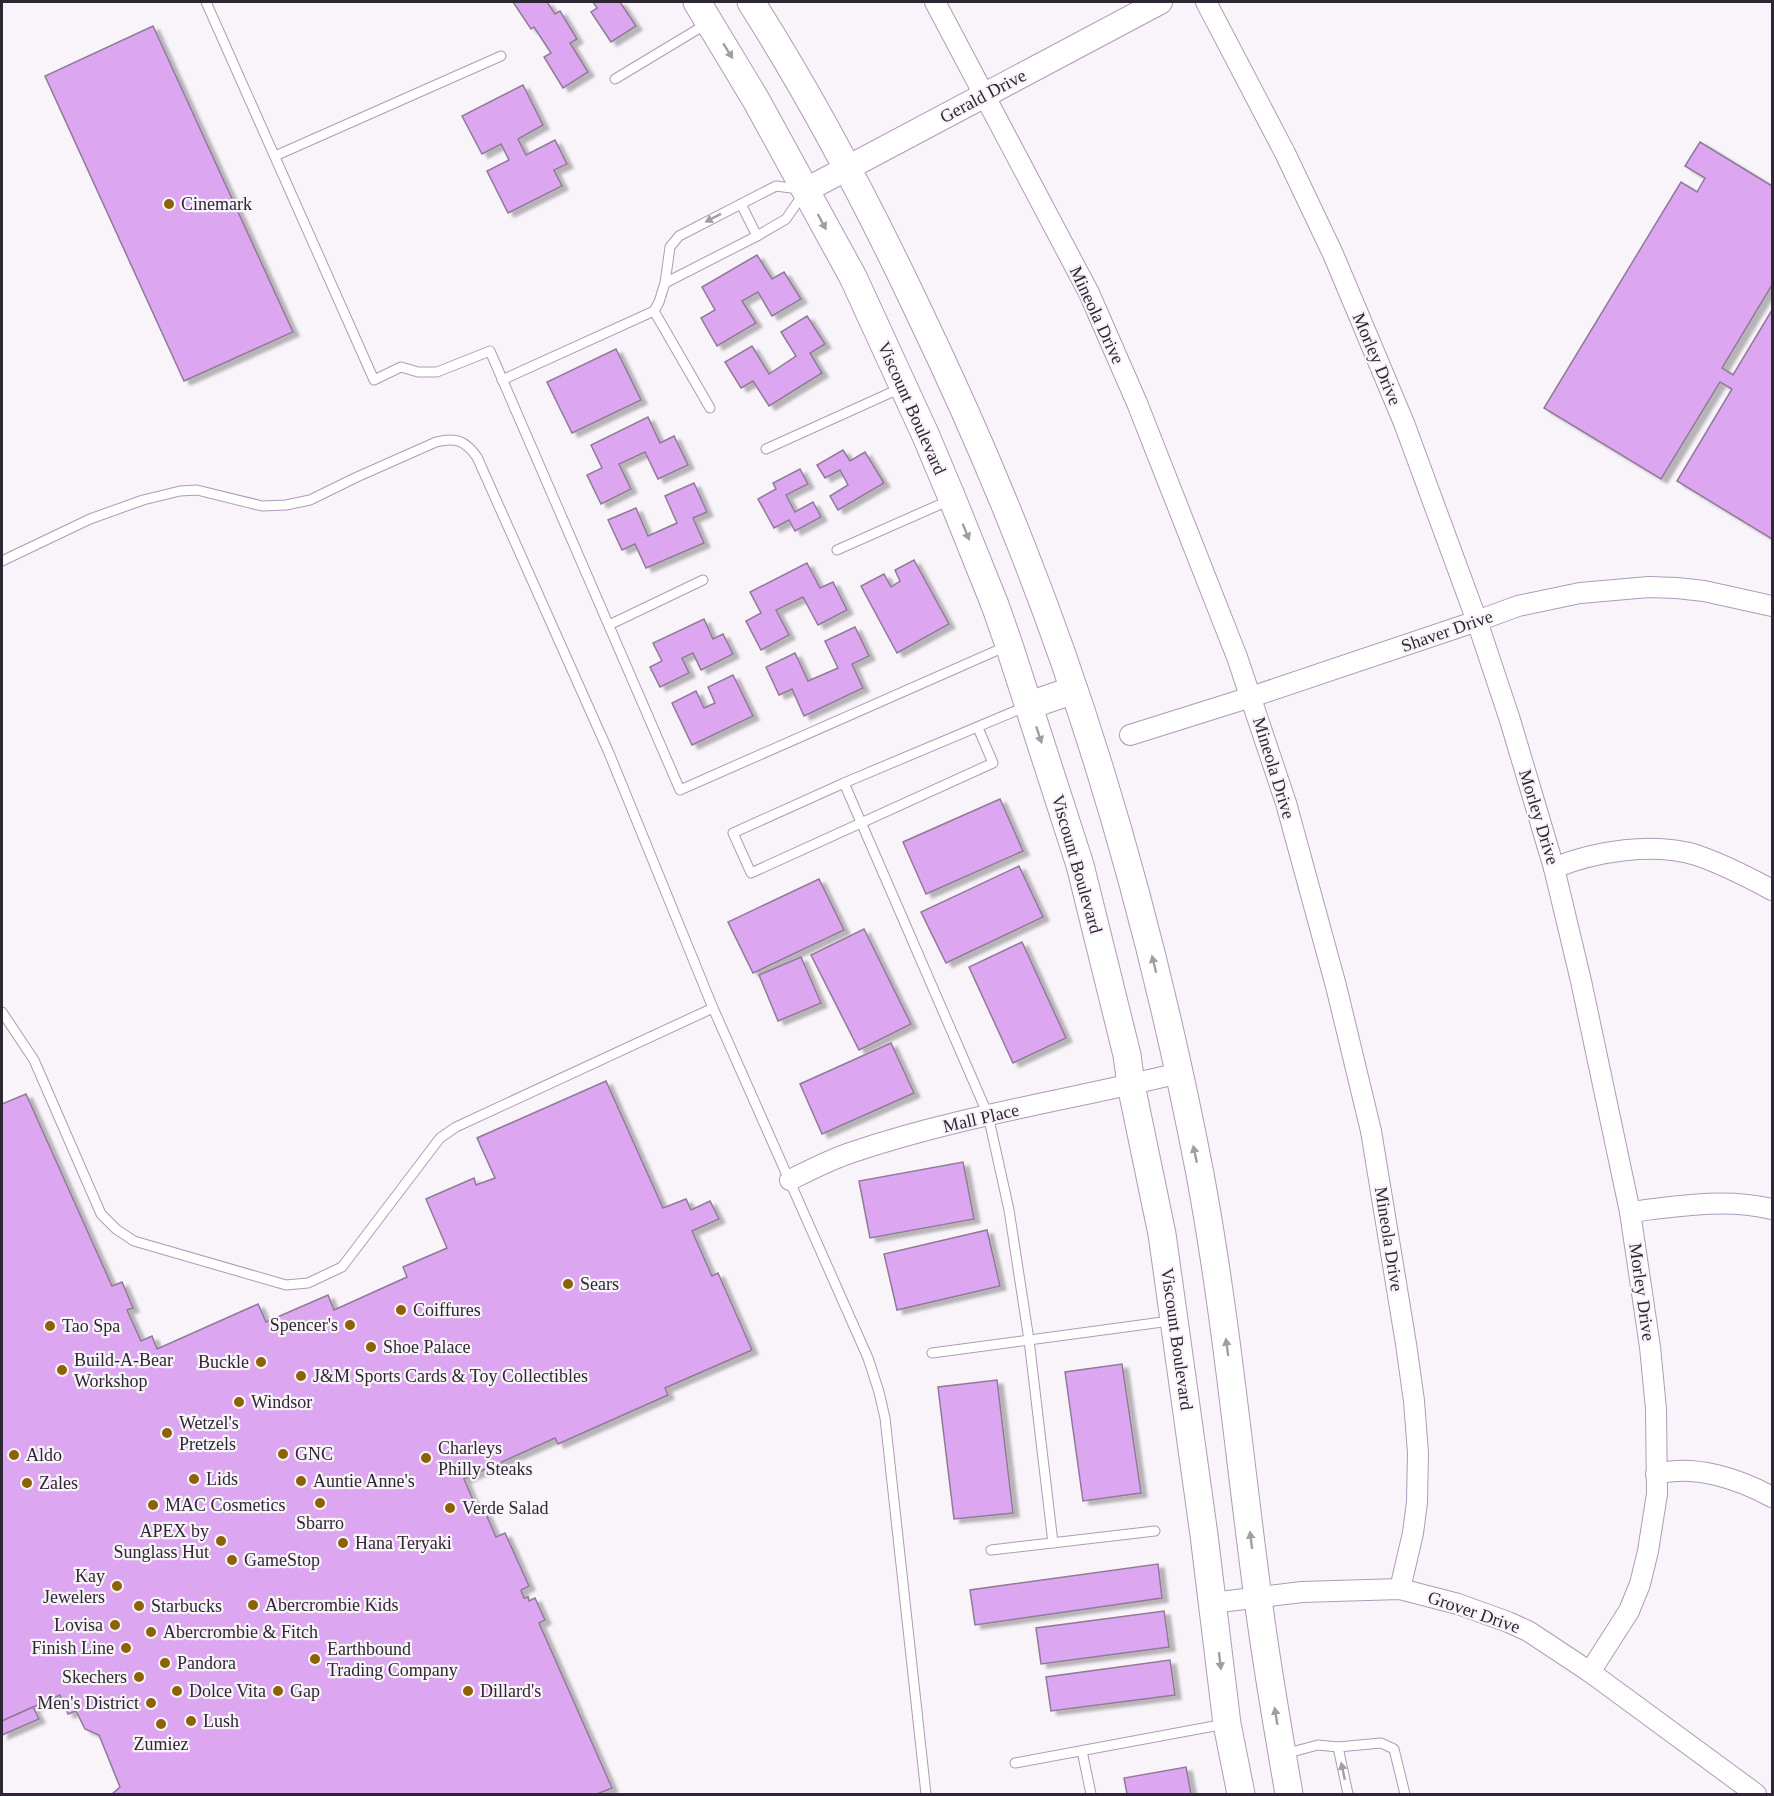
<svg xmlns="http://www.w3.org/2000/svg" width="1774" height="1796" font-family="'Times New Roman',serif">
	<style>
		.building { fill: #dca7f0; stroke: #8f7a97; stroke-width: 1.5; filter: url(#shadow) }
		.lines { fill: none; stroke-linecap: round; stroke-linejoin: round }
		.service-casing { stroke: #b09ab8; stroke-width: 11 }
		.minor-casing { stroke: #b09ab8; stroke-width: 22 }
		.tertiary-casing { stroke: #b09ab8; stroke-width: 26 }
		.secondary-casing { stroke: #b09ab8; stroke-width: 29 }
		.service { stroke: #fff; stroke-width: 9 }
		.minor { stroke: #fff; stroke-width: 20 }
		.tertiary { stroke: #fff; stroke-width: 24 }
		.secondary { stroke: #fff; stroke-width: 27 }
		.oneway { fill: #a19da3 }
		.poi-dot { fill: #8c6204; stroke: #f9f4fa; stroke-width: 2 }
		.labels { text-anchor: middle; stroke-width: 4.5; stroke-linejoin: round; paint-order: stroke }
		.street-label { font-size: 18px; fill: #2e2632; stroke: #f9f4fa }
		.poi-label { font-size: 18px; fill: #2e2632; stroke: #f9f4fa; text-anchor: start }
	</style>
	<defs>
		<filter id="shadow"><feDropShadow dx="6" dy="4" stdDeviation="1.5" flood-color="#0004"/></filter>
	</defs>
	<rect width="100%" height="100%" fill="#f9f4fa"/>
	<!-- building -->
	<g class="building">
		<polygon points="513,2 547,2 555,14 560,11 577,39 570,43 588,72 563,88 544,57 551,53 534,27 531,29"/>
		<polygon points="593,2 620,2 636,26 611,42 591,12 597,8"/>
		<polygon points="153,26 293,332 184,381 45,76"/>
		<polygon points="523,85 543,125 518,139 526,155 555,140 567,164 554,170 562,186 508,213 487,171 509,160 501,144 482,154 462,116"/>
		<polygon points="1700,142 1772,186 1772,285 1722,368 1733,375 1772,310 1772,539 1677,481 1732,389 1720,382 1661,479 1544,408 1681,182 1697,192 1705,178 1685,166"/>
		<polygon points="757,255 772,279 784,272 801,299 772,316 758,292 742,301 756,323 717,346 701,318 715,310 702,287"/>
		<polygon points="807,316 825,344 810,353 822,373 769,406 753,381 741,388 725,362 752,346 769,374 796,356 781,332"/>
		<polygon points="616,349 641,400 572,433 547,382"/>
		<polygon points="648,417 660,443 674,436 688,465 658,479 645,452 619,464 631,489 601,504 587,475 602,468 591,445"/>
		<polygon points="843,450 850,461 865,452 884,483 838,510 830,496 848,485 840,470 825,478 817,465"/>
		<polygon points="800,469 808,484 786,495 795,512 813,502 821,517 795,531 789,520 774,528 758,499 776,489 773,483"/>
		<polygon points="694,483 707,512 693,518 704,543 646,568 635,544 622,550 608,520 636,508 648,536 677,523 665,496"/>
		<polygon points="914,560 949,624 897,653 861,586 884,574 891,587 900,581 895,570"/>
		<polygon points="807,563 820,588 833,582 847,610 818,625 803,597 776,610 789,635 761,650 746,621 761,613 750,592"/>
		<polygon points="704,619 713,639 723,634 733,654 701,670 693,653 682,658 689,673 660,687 650,667 662,661 653,643"/>
		<polygon points="855,627 869,656 852,664 863,688 804,716 792,689 779,695 766,667 795,653 808,681 838,668 825,641"/>
		<polygon points="733,675 753,716 692,745 672,703 696,691 704,708 715,703 708,687"/>
		<polygon points="1000,799 1023,851 926,894 903,842"/>
		<polygon points="1019,866 1043,917 946,963 921,912"/>
		<polygon points="819,879 844,930 753,973 728,922"/>
		<polygon points="864,929 911,1024 859,1050 811,955"/>
		<polygon points="1022,942 1066,1038 1013,1063 969,967"/>
		<polygon points="801,957 821,1003 778,1021 759,975"/>
		<polygon points="891,1043 914,1093 822,1134 800,1084"/>
		<polygon points="606,1081 663,1208 686,1199 691,1210 710,1201 719,1219 692,1231 712,1276 718,1273 752,1350 665,1388 668,1395 558,1444 555,1438 464,1479 476,1507 482,1505 496,1537 505,1533 529,1586 521,1590 524,1598 528,1597 529,1601 535,1598 545,1620 539,1623 612,1788 597,1794 112,1794 120,1787 99,1735 85,1729 76,1711 68,1714 60,1695 2,1721 2,1104 26,1094 112,1286 122,1282 133,1308 127,1310 141,1341 152,1336 157,1349 258,1304 266,1322 328,1295 334,1310 407,1277 403,1267 447,1248 426,1199 474,1178 476,1185 495,1178 477,1138"/>
		<polygon points="963,1162 974,1219 870,1238 859,1181"/>
		<polygon points="987,1230 1000,1286 897,1310 884,1254"/>
		<polygon points="1122,1364 1141,1493 1083,1501 1065,1372"/>
		<polygon points="997,1380 1013,1513 954,1519 938,1387"/>
		<polygon points="1158,1564 1162,1598 975,1625 970,1590"/>
		<polygon points="1164,1611 1169,1647 1041,1664 1036,1628"/>
		<polygon points="1170,1660 1175,1695 1051,1711 1046,1677"/>
		<polygon points="33,1707 39,1719 2,1735 2,1721"/>
		<polygon points="1186,1767 1191,1794 1127,1794 1124,1778"/>
	</g>
	<g class="lines">
		<defs>
			<g id="service">
				<polyline points="206,2 374,380 401,367 418,372 437,372 490,351 680,790 1007,646"/>
				<polyline points="615,79 708,23"/>
				<polyline points="275,156 501,56"/>
				<polyline points="741,204 757,236"/>
				<polyline points="654,311 710,408"/>
				<polyline points="502,380 654,311 659,302 665,283 670,247 679,236 776,186 806,190 786,219 757,236 665,283"/>
				<polyline points="766,449 901,388"/>
				<polyline points="837,550 950,500"/>
				<path d="M2,561L90,519L143,500L180,491L197,490L262,506L286,505L310,500L357,477L436,442C455,437 465,440 477,457L609,753L713,1008L868,1358L879,1392L885,1418L926,1794"/>
				<polyline points="609,625 703,580"/>
				<polyline points="978,728 993,763 751,873 733,833 844,783 1027,706"/>
				<polyline points="844,783 988,1115 1009,1210 1029,1340 1053,1543"/>
				<polyline points="2,1012 34,1060 101,1214 116,1229 134,1241 286,1285 308,1283 342,1267 440,1138 456,1127 713,1008"/>
				<polyline points="932,1353 1170,1321"/>
				<polyline points="991,1550 1155,1531"/>
				<polyline points="1338,1747 1348,1794"/>
				<polyline points="1082,1751 1091,1794"/>
				<polyline points="1284,1754 1318,1745 1338,1747 1381,1743 1394,1749 1405,1794"/>
				<polyline points="1015,1763 1225,1724"/>
			</g>
			<g id="minor">
				<polyline points="935,2 1089,293 1137,403 1237,657 1286,803 1336,986 1371,1131 1406,1344 1414,1401 1418,1453 1417,1502 1413,1533 1400,1589"/>
				<polyline points="1206,2 1285,153 1333,254 1404,423 1477,621 1510,720 1554,868 1581,981 1630,1212 1650,1347 1656,1409 1657,1494 1648,1551 1640,1584 1629,1611 1590,1672"/>
				<polyline points="1130,735 1251,697 1477,621 1518,606 1580,593 1649,587 1677,588 1704,591 1772,606"/>
				<path d="M1554,868C1595,851 1654,842 1696,855C1723,864 1748,877 1772,890"/>
				<path d="M790,1180C810,1170 831,1159 853,1152C959,1116 1070,1100 1179,1073"/>
				<path d="M1630,1212C1679,1206 1725,1198 1772,1209"/>
				<path d="M1656,1474C1695,1464 1739,1479 1772,1497"/>
				<polyline points="1212,1603 1302,1592 1400,1589 1458,1604 1508,1622 1528,1631 1590,1672 1756,1794"/>
			</g>
			<polyline id="tertiary" points="806,190 1160,2"/>
			<g id="secondary">
				<polyline points="697,2 756,100 853,277 926,436 952,498 995,605 1009,645 1080,865 1127,1055 1131,1085 1162,1234 1204,1535 1227,1724 1241,1794"/>
				<path d="M751,2C814,101 868,204 918,310C955,387 990,466 1021,545C1101,746 1159,962 1200,1174C1226,1314 1239,1456 1258,1598C1266,1663 1278,1729 1289,1794"/>
				<polyline points="1030,705 1074,690"/>
			</g>
		</defs>
		<!-- service casing -->
		<use href="#service" class="service-casing"/>
		<!-- minor casing -->
		<use href="#minor" class="minor-casing"/>
		<!-- tertiary casing -->
		<use href="#tertiary" class="tertiary-casing"/>
		<!-- secondary casing -->
		<use href="#secondary" class="secondary-casing"/>
		<!-- service -->
		<use href="#service" class="service"/>
		<!-- minor -->
		<use href="#minor" class="minor"/>
		<!-- tertiary -->
		<use href="#tertiary" class="tertiary"/>
		<!-- secondary -->
		<use href="#secondary" class="secondary"/>
	</g>
	<!-- one-way arrows -->
	<defs><path id="oneway-solid" d="M-6-.8H1V-3.2L6.5 0L1 3.2V.8H-6Z" transform="scale(1.5)"/></defs>
	<g class="oneway">
		<use href="#oneway-solid" transform="translate(728 51) rotate(58)"/>
		<use href="#oneway-solid" transform="translate(713 218) rotate(153)"/>
		<use href="#oneway-solid" transform="translate(822 222) rotate(62)"/>
		<use href="#oneway-solid" transform="translate(966 532) rotate(68)"/>
		<use href="#oneway-solid" transform="translate(1039 735) rotate(72)"/>
		<use href="#oneway-solid" transform="translate(1154 964) rotate(-104)"/>
		<use href="#oneway-solid" transform="translate(1195 1154) rotate(-102)"/>
		<use href="#oneway-solid" transform="translate(1227 1347) rotate(-98)"/>
		<use href="#oneway-solid" transform="translate(1251 1540) rotate(-97)"/>
		<use href="#oneway-solid" transform="translate(1220 1661) rotate(83)"/>
		<use href="#oneway-solid" transform="translate(1276 1716) rotate(-99)"/>
		<use href="#oneway-solid" transform="translate(1343 1771) rotate(-102)"/>
	</g>
	<!-- markers -->
	<g class="poi-dot">
		<circle cx="169" cy="204" r="6"/>
		<circle cx="568" cy="1284" r="6"/>
		<circle cx="401" cy="1310" r="6"/>
		<circle cx="350" cy="1325" r="6"/>
		<circle cx="50" cy="1326" r="6"/>
		<circle cx="371" cy="1347" r="6"/>
		<circle cx="261" cy="1362" r="6"/>
		<circle cx="62" cy="1370" r="6"/>
		<circle cx="301" cy="1376" r="6"/>
		<circle cx="239" cy="1402" r="6"/>
		<circle cx="167" cy="1433" r="6"/>
		<circle cx="283" cy="1454" r="6"/>
		<circle cx="14" cy="1455" r="6"/>
		<circle cx="426" cy="1458" r="6"/>
		<circle cx="194" cy="1479" r="6"/>
		<circle cx="301" cy="1481" r="6"/>
		<circle cx="27" cy="1483" r="6"/>
		<circle cx="320" cy="1503" r="6"/>
		<circle cx="153" cy="1505" r="6"/>
		<circle cx="450" cy="1508" r="6"/>
		<circle cx="221" cy="1541" r="6"/>
		<circle cx="343" cy="1543" r="6"/>
		<circle cx="232" cy="1560" r="6"/>
		<circle cx="117" cy="1586" r="6"/>
		<circle cx="253" cy="1605" r="6"/>
		<circle cx="139" cy="1606" r="6"/>
		<circle cx="115" cy="1625" r="6"/>
		<circle cx="151" cy="1632" r="6"/>
		<circle cx="126" cy="1648" r="6"/>
		<circle cx="315" cy="1659" r="6"/>
		<circle cx="165" cy="1663" r="6"/>
		<circle cx="139" cy="1677" r="6"/>
		<circle cx="177" cy="1691" r="6"/>
		<circle cx="278" cy="1691" r="6"/>
		<circle cx="468" cy="1691" r="6"/>
		<circle cx="151" cy="1703" r="6"/>
		<circle cx="191" cy="1721" r="6"/>
		<circle cx="161" cy="1724" r="6"/>
	</g>
	<g class="labels">
		<!-- street labels -->
		<g class="street-label">
			<text transform="translate(983 96) rotate(-28)" y="6">Gerald Drive</text>
			<text transform="translate(1097 315) rotate(65)" y="6">Mineola Drive</text>
			<text transform="translate(1377 359) rotate(67)" y="6">Morley Drive</text>
			<text transform="translate(912 408) rotate(66)" y="6">Viscount Boulevard</text>
			<text transform="translate(1447 631) rotate(-19)" y="6">Shaver Drive</text>
			<text transform="translate(1274 768) rotate(73)" y="6">Mineola Drive</text>
			<text transform="translate(1539 817) rotate(73)" y="6">Morley Drive</text>
			<text transform="translate(1077 864) rotate(74)" y="6">Viscount Boulevard</text>
			<text transform="translate(981 1118) rotate(-13)" y="6">Mall Place</text>
			<text transform="translate(1389 1239) rotate(81)" y="6">Mineola Drive</text>
			<text transform="translate(1642 1292) rotate(82)" y="6">Morley Drive</text>
			<text transform="translate(1177 1339) rotate(82)" y="6">Viscount Boulevard</text>
			<text transform="translate(1474 1612) rotate(19)" y="6">Grover Drive</text>
		</g>
		<!-- poi labels -->
		<g class="poi-label">
			<text x="181" y="210">Cinemark</text>
			<text x="580" y="1290">Sears</text>
			<text x="413" y="1316">Coiffures</text>
			<text x="338" y="1331" text-anchor="end">Spencer's</text>
			<text x="62" y="1332">Tao Spa</text>
			<text x="383" y="1353">Shoe Palace</text>
			<text x="74" y="1366">Build-A-Bear<tspan x="74" dy="21">Workshop</tspan></text>
			<text x="249" y="1368" text-anchor="end">Buckle</text>
			<text x="313" y="1382">J&amp;M Sports Cards &amp; Toy Collectibles</text>
			<text x="251" y="1408">Windsor</text>
			<text x="179" y="1429">Wetzel's<tspan x="179" dy="21">Pretzels</tspan></text>
			<text x="438" y="1454">Charleys<tspan x="438" dy="21">Philly Steaks</tspan></text>
			<text x="295" y="1460">GNC</text>
			<text x="26" y="1461">Aldo</text>
			<text x="206" y="1485">Lids</text>
			<text x="313" y="1487">Auntie Anne's</text>
			<text x="39" y="1489">Zales</text>
			<text x="165" y="1511">MAC Cosmetics</text>
			<text x="462" y="1514">Verde Salad</text>
			<text x="320" y="1529" text-anchor="middle">Sbarro</text>
			<text x="209" y="1537" text-anchor="end">APEX by<tspan x="209" dy="21">Sunglass Hut</tspan></text>
			<text x="355" y="1549">Hana Teryaki</text>
			<text x="244" y="1566">GameStop</text>
			<text x="105" y="1582" text-anchor="end">Kay<tspan x="105" dy="21">Jewelers</tspan></text>
			<text x="265" y="1611">Abercrombie Kids</text>
			<text x="151" y="1612">Starbucks</text>
			<text x="103" y="1631" text-anchor="end">Lovisa</text>
			<text x="163" y="1638">Abercrombie &amp; Fitch</text>
			<text x="114" y="1654" text-anchor="end">Finish Line</text>
			<text x="327" y="1655">Earthbound<tspan x="327" dy="21">Trading Company</tspan></text>
			<text x="177" y="1669">Pandora</text>
			<text x="127" y="1683" text-anchor="end">Skechers</text>
			<text x="189" y="1697">Dolce Vita</text>
			<text x="290" y="1697">Gap</text>
			<text x="480" y="1697">Dillard's</text>
			<text x="139" y="1709" text-anchor="end">Men's District</text>
			<text x="203" y="1727">Lush</text>
			<text x="161" y="1750" text-anchor="middle">Zumiez</text>
		</g>
	</g>
	<!-- border -->
	<rect width="1774" height="1796" fill="none" stroke="#2e2632" stroke-width="6"/>
</svg>
